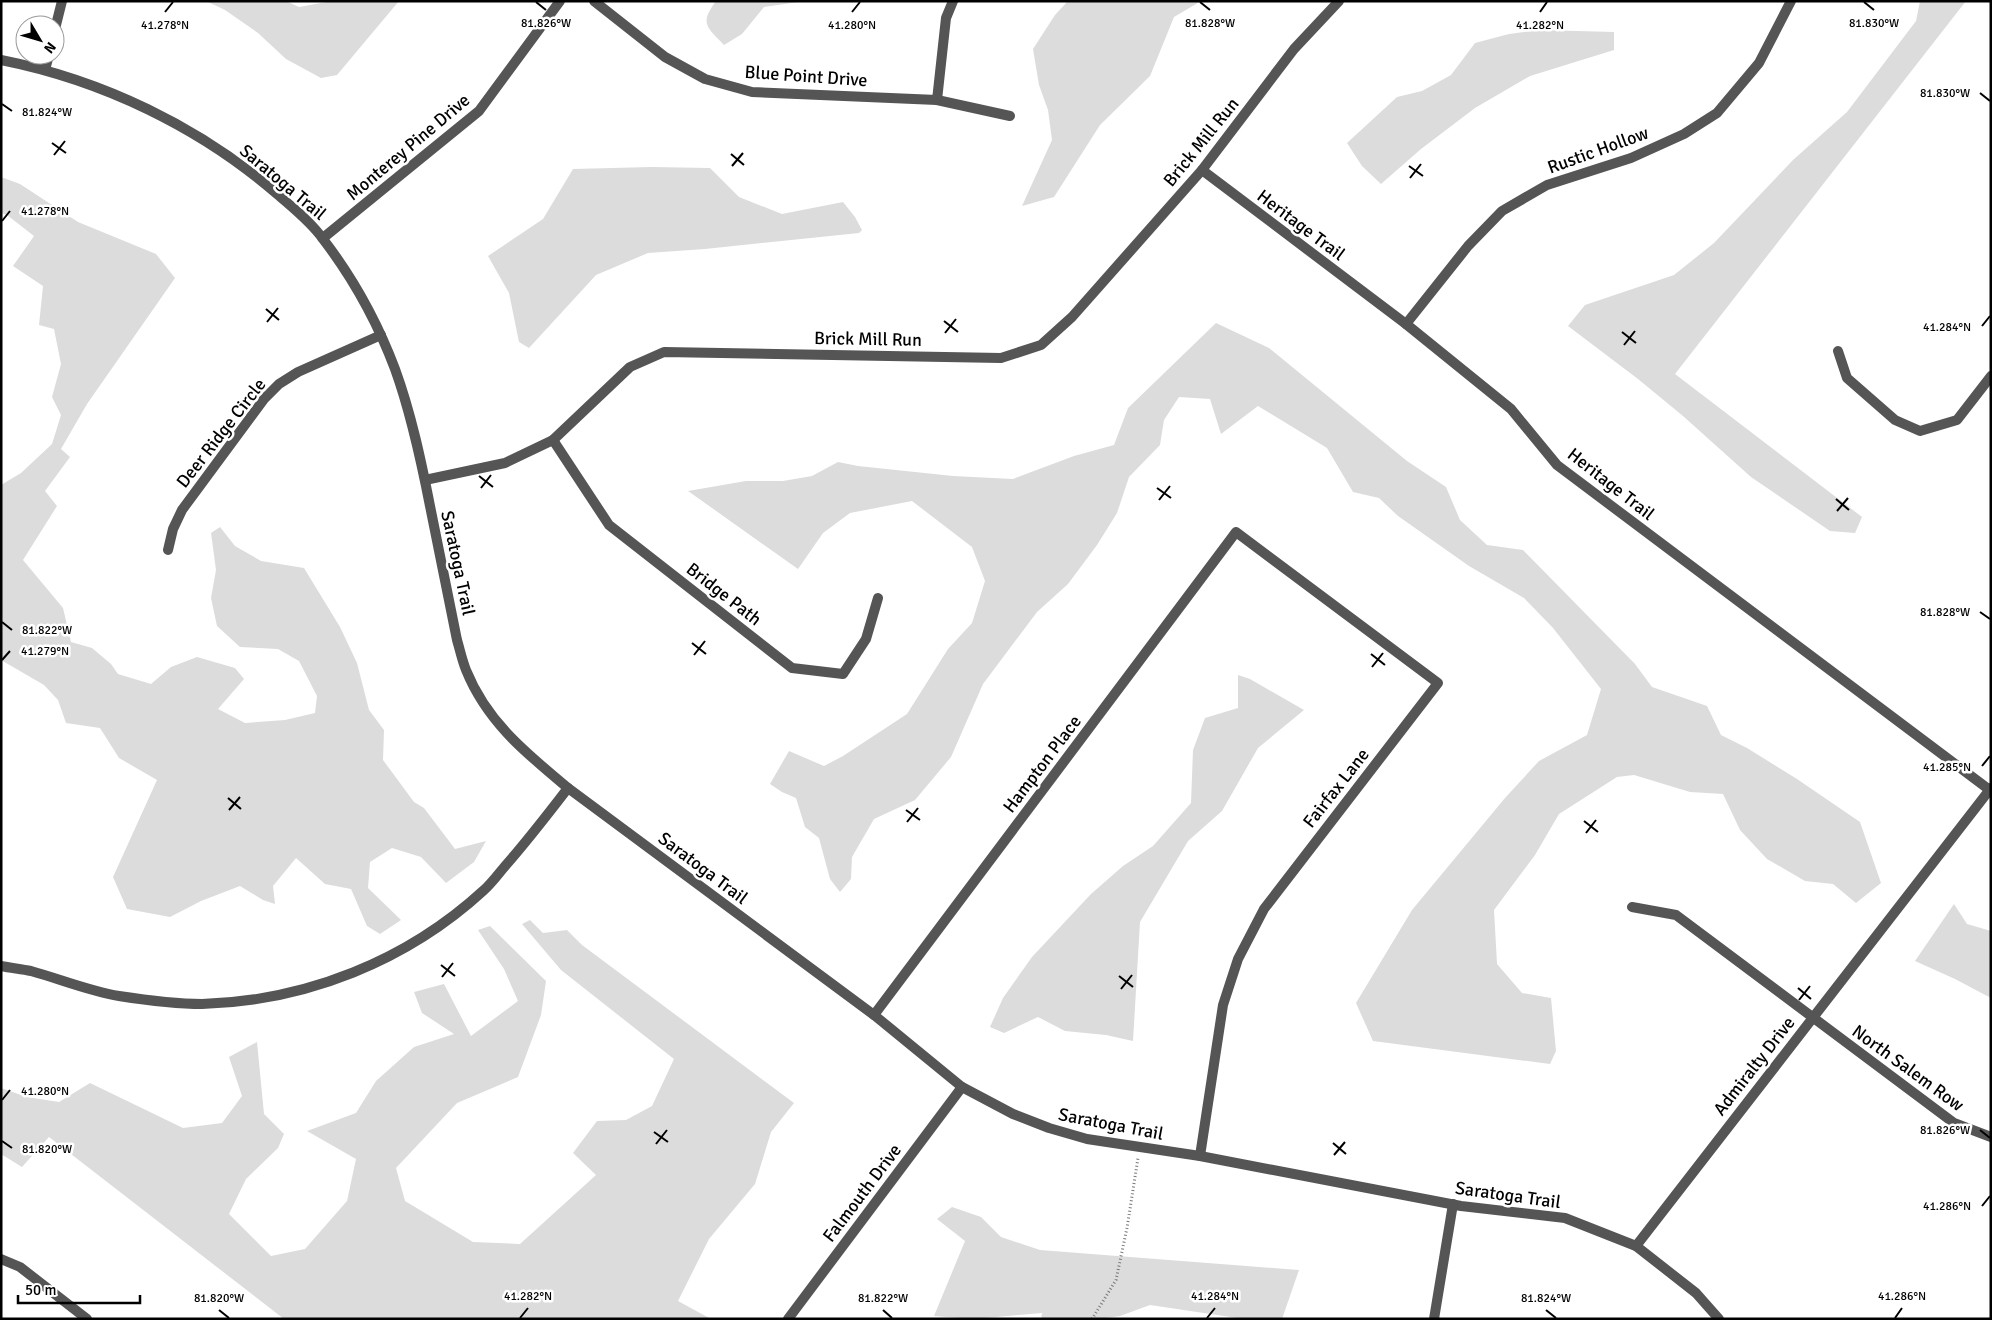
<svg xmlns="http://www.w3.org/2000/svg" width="1992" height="1320" font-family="Signika,sans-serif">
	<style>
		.green { fill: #dcdcdc }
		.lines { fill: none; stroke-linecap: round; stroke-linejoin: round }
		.path { stroke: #777; stroke-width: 3; stroke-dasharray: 1 2.5; stroke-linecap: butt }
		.minor { stroke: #555; stroke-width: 10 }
		.ticks { fill: none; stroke: #000; stroke-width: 2 }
		.labels { text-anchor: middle; stroke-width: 5; stroke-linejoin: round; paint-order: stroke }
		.street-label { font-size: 18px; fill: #000; stroke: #fff }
		.ticks-label { font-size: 12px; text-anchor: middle; fill: #000; stroke: #fff; stroke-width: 5; stroke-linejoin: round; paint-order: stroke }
	</style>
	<rect width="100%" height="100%" fill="#fff"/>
	<!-- green -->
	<g class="green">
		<polygon points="206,1 286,1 299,7 332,1 399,1 337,75 321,78 286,59 258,33 225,10"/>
		<path d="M716,1H805L764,7L742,34L724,45C707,27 699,24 716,1Z"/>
		<polygon points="1068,1 1201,1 1174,17 1150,76 1100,125 1054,197 1022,206 1052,140 1048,110 1039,85 1033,49 1055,15"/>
		<polygon points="1920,1 1966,1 1675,374 1862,517 1855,533 1830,531 1751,477 1683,416 1638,379 1568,326 1585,305 1674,275 1714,243 1793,160 1847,112 1916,21"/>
		<polygon points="1539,30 1614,32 1614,50 1530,76 1475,108 1421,149 1381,184 1362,166 1347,143 1397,97 1422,91 1451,75 1475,43 1509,34"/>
		<polygon points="651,167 710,168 739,197 782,214 843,202 855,217 862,230 859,233 705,249 648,253 596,275 529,348 519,342 509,293 488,256 543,219 573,169"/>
		<polygon points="1,177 20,184 78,222 156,254 175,278 87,404 61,449 70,457 45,491 57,506 23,560 63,608 71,642 92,648 111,664 118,674 151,684 171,667 197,657 235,668 244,679 218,709 245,723 285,720 315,713 317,696 299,661 278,649 240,647 217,626 211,598 216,570 211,533 220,527 235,546 261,561 304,568 340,627 357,663 369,710 384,730 383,760 414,802 424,808 455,849 486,841 474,862 446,883 421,857 392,848 370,862 368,888 401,920 380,934 367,926 351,889 325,884 296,858 273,886 275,904 263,900 240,886 201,901 170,917 127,909 113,877 157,780 119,758 100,728 66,723 58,700 44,685 1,660 1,485 21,473 52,444 61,415 52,397 61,364 54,329 39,325 43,286 13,266 34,236 7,215 1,213"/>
		<polygon points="1216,323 1269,348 1407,461 1446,487 1460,520 1487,545 1523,550 1635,664 1652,687 1707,706 1721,735 1747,748 1797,779 1860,822 1881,883 1856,903 1833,884 1805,881 1767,859 1740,830 1723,794 1690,792 1634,775 1617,777 1559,814 1535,855 1494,910 1497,964 1522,993 1551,998 1556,1051 1550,1064 1373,1041 1356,1003 1412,910 1505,798 1539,761 1587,735 1601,689 1553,628 1524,598 1469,566 1398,516 1379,498 1353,492 1327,448 1258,406 1221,434 1210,399 1179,397 1164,420 1160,445 1129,477 1117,513 1097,545 1068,584 1037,612 983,684 951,757 915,800 874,819 852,857 851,879 840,892 830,879 819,838 805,827 796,798 782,792 770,784 789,751 824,766 843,756 907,714 948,649 972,623 985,581 972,547 912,501 850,513 823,533 798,569 688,491 746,481 783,481 812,476 838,462 858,466 953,476 1013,479 1074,456 1114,445 1128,408"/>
		<polygon points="1238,675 1250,679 1304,710 1258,748 1222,811 1188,841 1140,922 1133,1041 1106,1035 1065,1031 1038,1017 1004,1033 990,1027 1003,998 1032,957 1091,894 1123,866 1153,846 1191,803 1193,750 1205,718 1238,708"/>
		<polygon points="1954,904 1967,924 1991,931 1991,998 1955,979 1915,961"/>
		<polygon points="530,920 543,933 567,930 582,945 794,1103 771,1132 755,1184 709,1239 678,1301 711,1319 284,1319 49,1137 22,1167 1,1154 1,1088 27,1097 59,1102 90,1083 183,1128 222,1123 242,1096 229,1057 257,1042 264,1114 284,1134 278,1148 246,1179 229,1214 271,1256 305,1249 347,1201 356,1159 307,1131 356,1113 376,1081 414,1047 454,1034 422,1013 414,992 444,984 471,1036 518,1001 504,969 478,930 490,926 546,981 541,1015 518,1077 457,1103 396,1168 405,1201 473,1242 520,1244 596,1175 573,1153 597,1121 626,1120 652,1106 674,1059 561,970 522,924"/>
		<polygon points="952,1207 981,1217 1001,1237 1040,1250 1299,1270 1282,1319 1244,1319 1150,1305 1120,1316 1098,1319 1041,1319 1042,1313 974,1319 934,1316 965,1241 937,1219"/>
	</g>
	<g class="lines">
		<!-- path -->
		<polyline class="path" points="1092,1319 1116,1280 1127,1228 1138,1158"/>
		<!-- minor -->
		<g class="minor">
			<polyline points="594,1 665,57 705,79 752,92 937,100 1010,116"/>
			<polyline points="55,29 62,1"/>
			<path d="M1,60C102,80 200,127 277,194C293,208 311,222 323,239C353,278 378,324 395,369C411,413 421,460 430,506C439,550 448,595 457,640C460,650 462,660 466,670C487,722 526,753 568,788L874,1015L962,1087L1013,1114L1049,1128L1087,1139L1200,1156L1461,1206L1565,1218L1636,1246L1696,1293L1719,1319"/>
			<polyline points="45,70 49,55"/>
			<polyline points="937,100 946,18 953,1"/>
			<polyline points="1202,170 1406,324 1511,409 1557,465 1991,791"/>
			<polyline points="323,238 479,111 560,1"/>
			<polyline points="1406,324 1468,246 1502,211 1547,185 1631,158 1684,134 1717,113 1759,63 1791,1"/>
			<polyline points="1838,351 1847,378 1895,420 1920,431 1957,420 1991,376"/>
			<polyline points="553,440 609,525 792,668 843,674 866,639 878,598"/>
			<polyline points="425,480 505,463 553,440 630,367 664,352 1001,358 1041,345 1072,317 1202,170 1294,49 1339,1"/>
			<polyline points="168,550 173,529 182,510 264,399 279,384 298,372 381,335"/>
			<polyline points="1632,907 1676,915 1954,1123 1991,1137"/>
			<path d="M1,966C11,968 21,969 31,971C60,979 89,991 119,996C145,1000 175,1004 202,1004C306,1001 407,961 484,890C492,883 499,873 506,865C528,840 548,814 568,788"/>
			<polyline points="874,1015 1236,532 1438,683 1264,909 1238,959 1223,1005 1200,1156"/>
			<polyline points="1636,1246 1991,788"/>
			<polyline points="1,1259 20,1267 87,1319"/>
			<polyline points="788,1319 962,1087"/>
			<polyline points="1434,1319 1453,1204"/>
		</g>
	</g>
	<!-- ticks -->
	<path class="ticks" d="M536,2L546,10M1200,2L1210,10M1864,2L1874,10M165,12L173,2M852,12L860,2M1540,12L1547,2M1980,93L1990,101M2,104L12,111M52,143L66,153M731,154L744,165M54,155L65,141M732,166L743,153M1409,166L1423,176M1410,178L1421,164M2,221L10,211M266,309L279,320M944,321L958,332M267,322L278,308M1982,326L1990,316M1622,332L1636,343M945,333L956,319M1624,345L1635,331M479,476L493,487M481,488L491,475M1157,488L1171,498M1836,499L1849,510M1159,500L1170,486M1837,511L1848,498M1980,612L1990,619M2,622L12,630M692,643L706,654M1371,654L1385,665M694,655L705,641M2,660L10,651M1372,667L1383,653M1982,766L1990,756M228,798L241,809M229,810L240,797M906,810L920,820M1584,821L1598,832M907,822L918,808M1586,833L1596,820M441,965L455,976M1119,976L1133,987M442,977L453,963M1798,988L1811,999M1121,989L1132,975M1799,1000L1810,986M2,1100L10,1090M1980,1130L1990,1138M654,1132L668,1142M2,1141L12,1148M1333,1143L1346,1154M656,1144L667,1130M1334,1155L1345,1142M1982,1206L1990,1196M219,1310L229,1318M883,1310L892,1318M1546,1310L1556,1318M520,1318L528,1308M1207,1318L1215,1308M1895,1318L1902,1308"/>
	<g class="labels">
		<!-- street labels -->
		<g class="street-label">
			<text transform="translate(806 76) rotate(4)" y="6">Blue Point Drive</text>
			<text transform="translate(1201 142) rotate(-51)" y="6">Brick Mill Run</text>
			<text transform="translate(408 147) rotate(-40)" y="6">Monterey Pine Drive</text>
			<text transform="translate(1598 150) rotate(-20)" y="6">Rustic Hollow</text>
			<text transform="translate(283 182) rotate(40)" y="6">Saratoga Trail</text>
			<text transform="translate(1301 225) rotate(37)" y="6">Heritage Trail</text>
			<text transform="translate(868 339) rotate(1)" y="6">Brick Mill Run</text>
			<text transform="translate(221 433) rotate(-52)" y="6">Deer Ridge Circle</text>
			<text transform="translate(1611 484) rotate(38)" y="6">Heritage Trail</text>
			<text transform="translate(458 563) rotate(78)" y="6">Saratoga Trail</text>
			<text transform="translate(724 594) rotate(38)" y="6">Bridge Path</text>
			<text transform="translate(1042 764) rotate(-53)" y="6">Hampton Place</text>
			<text transform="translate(1336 788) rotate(-52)" y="6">Fairfax Lane</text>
			<text transform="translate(703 868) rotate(37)" y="6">Saratoga Trail</text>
			<text transform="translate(1754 1066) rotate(-52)" y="6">Admiralty Drive</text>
			<text transform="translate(1908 1068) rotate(36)" y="6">North Salem Row</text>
			<text transform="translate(1111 1124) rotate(11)" y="6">Saratoga Trail</text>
			<text transform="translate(862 1193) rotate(-53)" y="6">Falmouth Drive</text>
			<text transform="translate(1508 1195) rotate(8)" y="6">Saratoga Trail</text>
		</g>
	</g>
	<g class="ticks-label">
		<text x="546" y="27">81.826°W</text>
		<text x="1210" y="27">81.828°W</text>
		<text x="1874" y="27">81.830°W</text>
		<text x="852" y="29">41.280°N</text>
		<text x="165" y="29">41.278°N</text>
		<text x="1540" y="29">41.282°N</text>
		<text x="1945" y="97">81.830°W</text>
		<text x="47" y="116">81.824°W</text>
		<text x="45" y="215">41.278°N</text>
		<text x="1947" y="331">41.284°N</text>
		<text x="1945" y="616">81.828°W</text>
		<text x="47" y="634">81.822°W</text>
		<text x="45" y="655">41.279°N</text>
		<text x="1947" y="771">41.285°N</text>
		<text x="45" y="1095">41.280°N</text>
		<text x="1945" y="1134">81.826°W</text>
		<text x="47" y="1153">81.820°W</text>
		<text x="1947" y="1210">41.286°N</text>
		<text x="528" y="1300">41.282°N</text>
		<text x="1215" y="1300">41.284°N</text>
		<text x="1902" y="1300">41.286°N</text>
		<text x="219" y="1302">81.820°W</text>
		<text x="883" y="1302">81.822°W</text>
		<text x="1546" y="1302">81.824°W</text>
	</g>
	<!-- border -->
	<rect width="1992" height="1320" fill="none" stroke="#000000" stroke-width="5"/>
	<!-- north arrow -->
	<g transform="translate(40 40) rotate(128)"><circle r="24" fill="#ffffff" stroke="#999999"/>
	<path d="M0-4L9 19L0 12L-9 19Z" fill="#000000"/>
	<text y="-8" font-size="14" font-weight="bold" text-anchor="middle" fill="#000000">N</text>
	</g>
	<!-- scale -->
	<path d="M18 1295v8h122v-8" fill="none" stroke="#000000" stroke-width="2.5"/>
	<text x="25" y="1295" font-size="15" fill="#000000" stroke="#ffffff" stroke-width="4" paint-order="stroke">50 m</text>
</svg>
